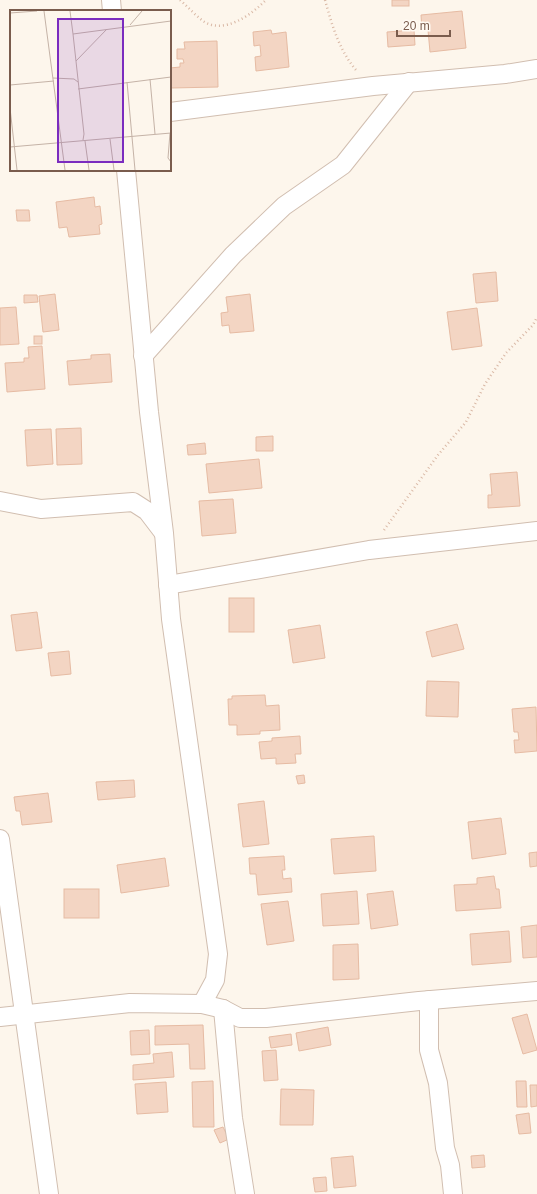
<svg xmlns="http://www.w3.org/2000/svg" width="537" height="1194" font-family="Helvetica,sans-serif">
	<style>
		.building { fill: #f3d5c3; stroke: #e6bba3 }
		.lines { fill: none; stroke-linecap: round; stroke-linejoin: round }
		.minor-casing { stroke: #d1beb0; stroke-width: 20 }
		.path { stroke: #d9b8a5; stroke-width: 2.5; stroke-dasharray: 1 3; stroke-linecap: butt }
		.minor { stroke: #fff; stroke-width: 18 }
		.inset-road { fill: none; stroke: #c5b3a7; stroke-width: 1 }
		.view { fill: #7b2cbf; fill-opacity: 0.15; stroke: #7b2cbf; stroke-width: 2 }
		.inset-edge { fill: none; stroke: #7a5c4d; stroke-width: 2 }
	</style>
	<rect width="100%" height="100%" fill="#fdf6ec"/>
	<!-- building -->
	<g class="building">
		<rect x="392" y="0" width="17" height="6"/>
		<polygon points="462,11 466,48 430,52 428,30 422,30 421,15"/>
		<polygon points="271,30 272,34 286,32 289,67 256,71 255,57 261,56 260,45 254,46 253,32"/>
		<polygon points="414,30 415,45 388,47 387,32"/>
		<polygon points="217,41 218,87 171,88 170,68 180,67 180,63 184,63 183,59 177,59 177,49 185,49 184,42"/>
		<polygon points="94,197 95,207 100,206 102,224 99,225 100,234 69,237 67,227 59,228 56,202"/>
		<polygon points="16,210 29,210 30,221 17,221"/>
		<polygon points="496,272 498,301 476,303 473,274"/>
		<polygon points="55,294 59,330 43,332 39,296"/>
		<polygon points="250,294 254,331 230,333 229,325 222,326 221,313 228,312 226,297"/>
		<polygon points="24,295 37,295 38,302 24,303"/>
		<polygon points="16,307 19,344 0,345 0,308"/>
		<polygon points="477,308 482,346 452,350 447,312"/>
		<rect x="34" y="336" width="8" height="8"/>
		<polygon points="42,346 45,389 7,392 5,363 24,362 24,358 29,358 28,347"/>
		<polygon points="110,354 112,382 69,385 67,361 91,359 91,355"/>
		<polygon points="81,428 82,464 57,465 56,429"/>
		<polygon points="51,429 53,464 27,466 25,430"/>
		<polygon points="273,436 273,451 256,451 256,437"/>
		<polygon points="205,443 206,454 188,455 187,445"/>
		<polygon points="259,459 262,488 209,493 206,464"/>
		<polygon points="517,472 520,506 488,508 488,495 492,495 490,474"/>
		<polygon points="233,499 236,533 202,536 199,501"/>
		<rect x="229" y="598" width="25" height="34"/>
		<polygon points="37,612 42,648 16,651 11,615"/>
		<polygon points="457,624 464,649 432,657 426,632"/>
		<polygon points="320,625 325,658 293,663 288,630"/>
		<polygon points="69,651 71,674 51,676 48,653"/>
		<polygon points="427,681 459,682 458,717 426,716"/>
		<polygon points="265,695 266,706 279,705 280,730 260,731 260,734 237,735 237,725 229,725 228,699 232,699 232,696"/>
		<polygon points="536,707 537,751 515,753 514,740 519,740 518,732 514,732 512,709"/>
		<polygon points="300,736 301,754 295,754 296,763 276,764 276,758 261,759 259,742 272,741 272,738"/>
		<polygon points="304,775 305,783 298,784 296,776"/>
		<polygon points="134,780 135,797 98,800 96,782"/>
		<polygon points="48,793 52,822 22,825 20,811 16,811 14,797"/>
		<polygon points="264,801 269,844 243,847 238,804"/>
		<polygon points="501,818 506,854 472,859 468,822"/>
		<polygon points="374,836 376,871 334,874 331,839"/>
		<polygon points="537,852 537,866 530,867 529,853"/>
		<polygon points="284,856 285,870 282,870 283,879 291,878 292,892 258,895 256,874 250,874 249,858"/>
		<polygon points="165,858 169,886 121,893 117,865"/>
		<polygon points="494,876 496,889 499,889 501,908 456,911 454,885 477,884 477,878"/>
		<rect x="64" y="889" width="35" height="29"/>
		<polygon points="357,891 359,924 323,926 321,894"/>
		<polygon points="393,891 398,925 371,929 367,894"/>
		<polygon points="288,901 294,941 267,945 261,904"/>
		<polygon points="537,925 537,957 523,958 521,927"/>
		<polygon points="509,931 511,962 472,965 470,934"/>
		<polygon points="358,944 359,979 333,980 333,945"/>
		<polygon points="527,1014 537,1050 523,1054 512,1018"/>
		<polygon points="203,1025 205,1069 190,1069 189,1044 155,1045 155,1026"/>
		<polygon points="328,1027 331,1045 299,1051 296,1033"/>
		<polygon points="149,1030 150,1054 131,1055 130,1031"/>
		<polygon points="291,1034 292,1045 271,1048 269,1037"/>
		<polygon points="276,1050 278,1080 264,1081 262,1051"/>
		<polygon points="172,1052 174,1077 133,1080 133,1065 154,1063 153,1054"/>
		<polygon points="213,1081 214,1127 193,1127 192,1082"/>
		<polygon points="516,1081 526,1081 527,1107 517,1107"/>
		<polygon points="166,1082 168,1112 137,1114 135,1084"/>
		<polygon points="530,1085 537,1085 537,1106 531,1107"/>
		<polygon points="281,1089 314,1090 313,1125 280,1125"/>
		<polygon points="529,1113 531,1133 519,1134 516,1115"/>
		<polygon points="223,1127 229,1139 220,1143 214,1130"/>
		<polygon points="484,1155 485,1167 472,1168 471,1156"/>
		<polygon points="353,1156 356,1186 334,1188 331,1158"/>
		<polygon points="326,1177 327,1191 315,1192 313,1178"/>
	</g>
	<g class="lines">
		<defs>
			<g id="minor">
				<polyline points="111,0 112,11"/>
				<polyline points="170,112 373,86 505,74 537,69"/>
				<polyline points="126,170 149,412 164,533 171,619 218,954 215,980 202,1004"/>
				<polyline points="143,356 233,255 284,206 343,165 409,82"/>
				<polyline points="0,501 41,509 133,502 147,511 163,532"/>
				<polyline points="168,585 369,550 537,531"/>
				<polyline points="0,839 49,1194"/>
				<polyline points="429,1000 429,1050 438,1083 445,1148 450,1165 453,1194"/>
				<polyline points="223,1009 233,1118 245,1194"/>
				<polyline points="0,1017 130,1003 202,1004 223,1009 240,1018 266,1018 419,1001 537,991"/>
			</g>
		</defs>
		<!-- minor casing -->
		<use href="#minor" class="minor-casing"/>
		<!-- path -->
		<g class="path">
			<path d="M180,0C188,7 195,15 203,21C224,35 251,15 266,0"/>
			<path d="M325,0C332,25 339,50 356,70"/>
			<polyline points="384,530 438,455 466,422 485,384 506,353 533,325 537,317"/>
		</g>
		<!-- minor -->
		<use href="#minor" class="minor"/>
	</g>
	<!-- overview -->
	<g transform="translate(10 10)">
		<rect width="161" height="161" fill="#fdf6ec"/>
		<path class="inset-road" d="M34,1L55,160M60,1L63,24M0,3L27,1M120,15L132,1M66,51L97,19M43,68L64,69L68,72M140,69L145,124M117,72L125,160M0,75L44,71M68,79L161,67M0,98L7,160M160,123L158,148L161,152M100,129L104,160M73,130L74,124L63,24L161,11M75,131L79,160M0,137L161,123"/>
		<path class="view" d="M48,9H113V152H48Z"/>
		<rect width="161" height="161" class="inset-edge"/>
	</g>
	<!-- scale -->
	<path d="M397 30v6h53v-6" fill="none" stroke="#7a5c4d" stroke-width="2"/>
	<text x="403" y="30" font-size="12" fill="#7a5c4d" stroke="#fffaf3" stroke-width="3" paint-order="stroke">20 m</text>
</svg>
